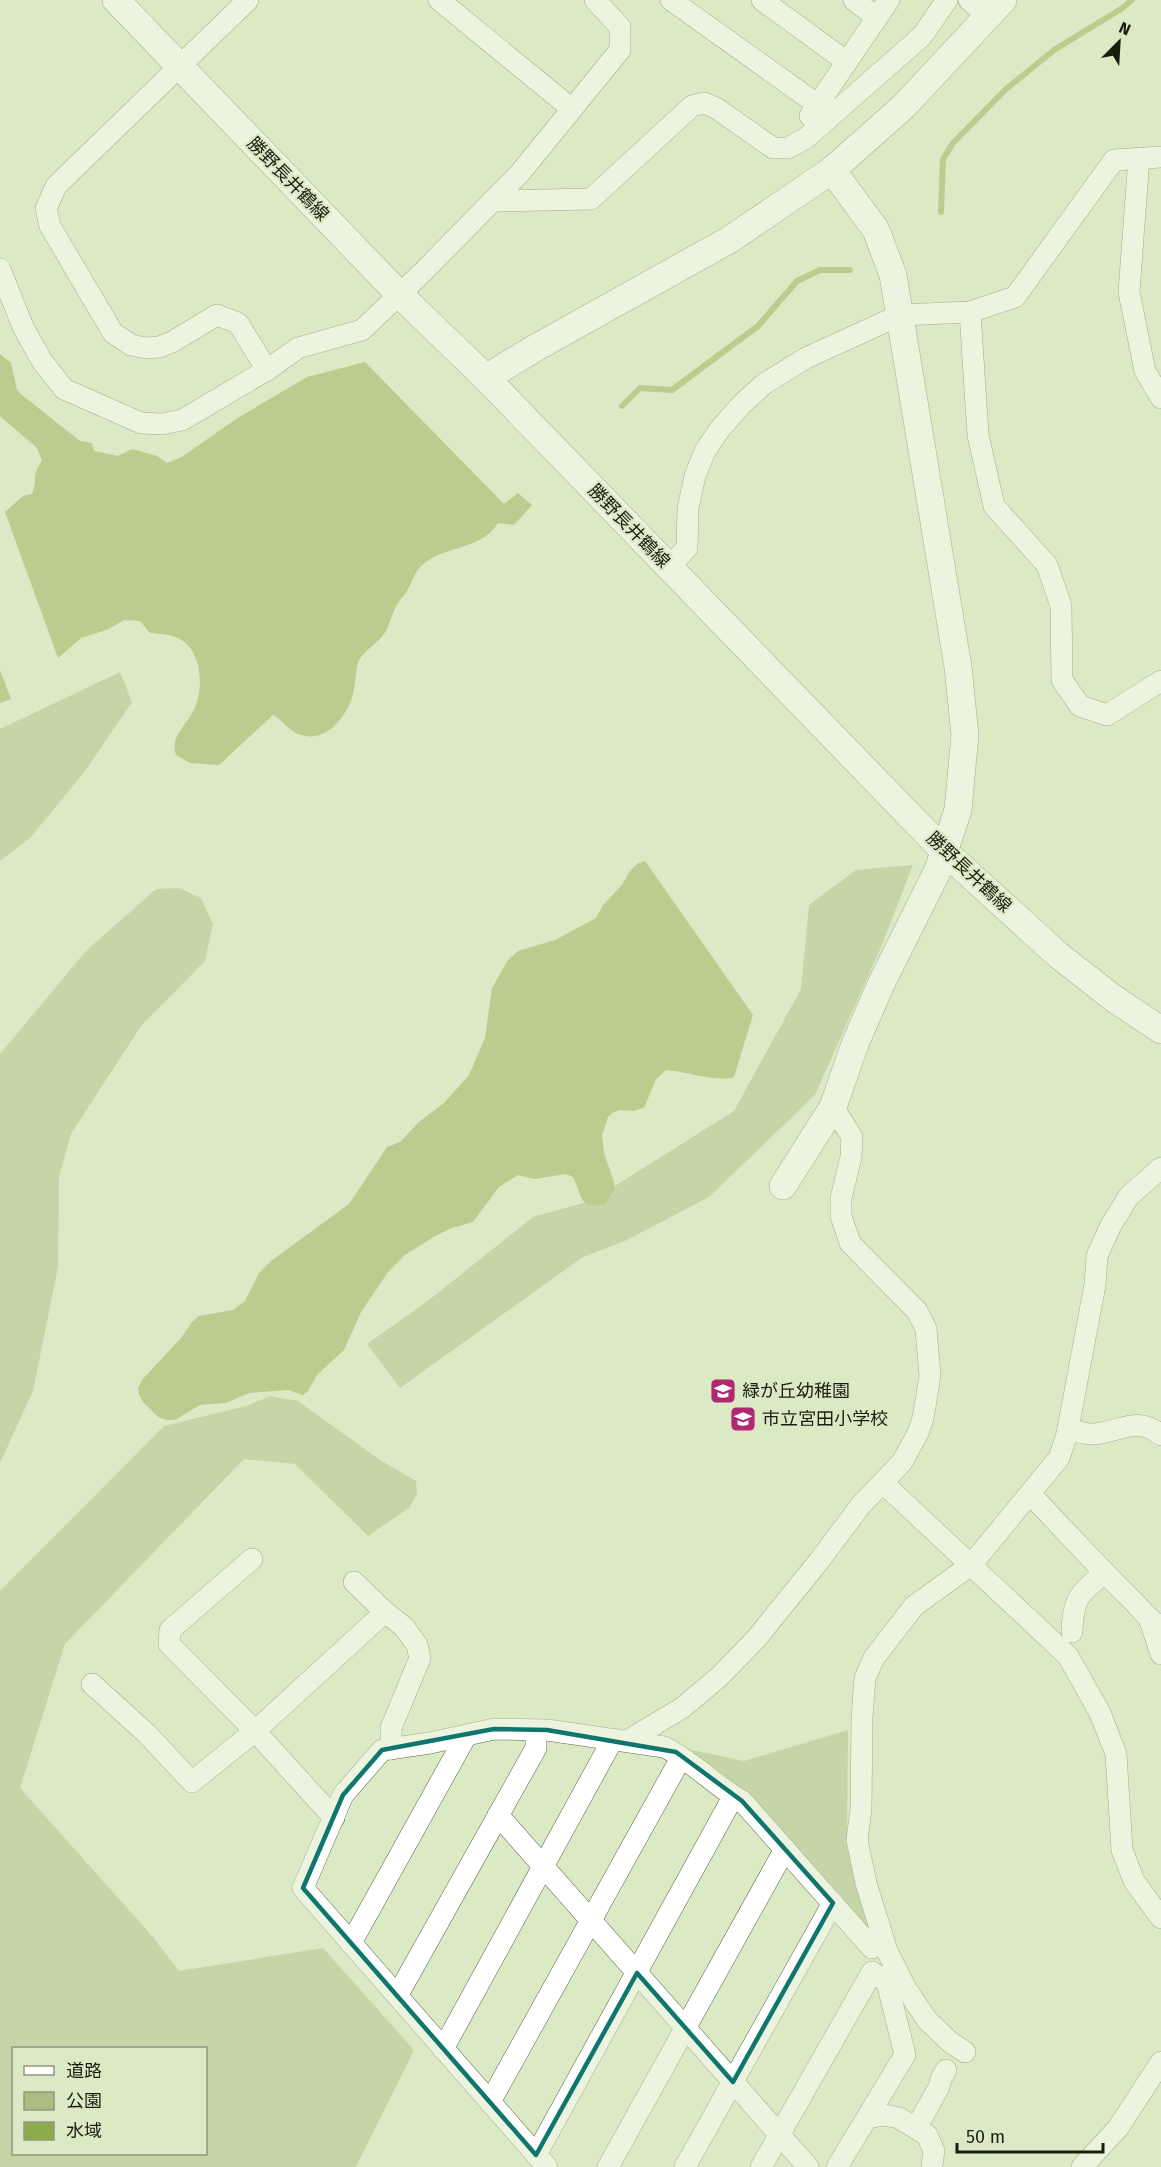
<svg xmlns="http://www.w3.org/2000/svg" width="1161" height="2167" font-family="'Fira Sans','Noto Sans JP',sans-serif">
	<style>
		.green { fill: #a9bd83; fill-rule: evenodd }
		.water { fill: #8dab4d }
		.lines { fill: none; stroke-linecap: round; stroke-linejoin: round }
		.stream { stroke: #8dab4d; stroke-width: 6 }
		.minor-casing { stroke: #5c6748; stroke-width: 22 }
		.tertiary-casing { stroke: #5c6748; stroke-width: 28 }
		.minor { stroke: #fff; stroke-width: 21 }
		.tertiary { stroke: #fff; stroke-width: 27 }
		.marked { fill: none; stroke: #0f766e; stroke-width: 4.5; stroke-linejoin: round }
		.labels { text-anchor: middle; stroke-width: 4.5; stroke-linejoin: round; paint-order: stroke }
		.street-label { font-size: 18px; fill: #1a1e11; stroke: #dce9c5 }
		.poi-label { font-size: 18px; fill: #1a1e11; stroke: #dce9c5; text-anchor: start }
	</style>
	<rect width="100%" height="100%" fill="#dce9c5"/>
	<!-- green -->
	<g class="green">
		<polygon points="120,672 132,702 86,770 30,838 0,861 0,729"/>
		<polygon points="913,865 881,947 815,1095 709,1197 625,1241 583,1257 400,1388 367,1344 429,1300 533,1217 591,1201 734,1111 801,989 809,905 856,870"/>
		<polygon points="179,888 201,898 213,924 205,961 141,1026 71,1134 59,1177 58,1267 33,1391 0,1463 0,1054 86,951 156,889"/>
		<path d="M270,1396L298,1401L380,1460L416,1481L417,1494L409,1508L368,1536L295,1464L244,1459L65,1644L20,1788L153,1937L179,1971L323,1948L414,2050L356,2167H0V1591L164,1426L246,1406ZM14,2048H206V2154H14Z"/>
		<polygon points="848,1730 847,1845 873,1938 687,1749 744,1761"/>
	</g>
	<!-- water -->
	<g class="water">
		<path d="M0,354L11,363L17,390L22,395L80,441L92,443L94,451L118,456L132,449L157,456L167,463L182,457L236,419L307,377L365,362L504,504L518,493L532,505L514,525L498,523C480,553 437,544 417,571C414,575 412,582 409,587C406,594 400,599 396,606C392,614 390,623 386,631C379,643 364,650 358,662C355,671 356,684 353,694C347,717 325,745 298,734C288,730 283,720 273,715L219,765L190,763L176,755C170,736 186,726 194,710C204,689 203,650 178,638C170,634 159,634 150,633L140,621L124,620L109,629L81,638L58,658L5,512L23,496L32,494C38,479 31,476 42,461L37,448L0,416Z"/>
		<polygon points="0,670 11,699 0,703"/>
		<path d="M645,861L753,1015L734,1077C719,1083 684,1071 666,1070L656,1079L644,1108L633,1111L619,1110L612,1113L608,1117L602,1135L604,1153L614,1182V1191L605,1204C578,1210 582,1194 573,1177L566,1174L534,1179L518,1175L499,1187L473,1222L452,1228L435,1236L405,1255L388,1272L361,1312L344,1350L317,1375L308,1391L303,1395L288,1390L249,1393L226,1403L200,1405L175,1420H166L158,1417L143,1402L139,1395L138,1388L142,1380L181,1338L192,1322L199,1316L233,1310L245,1301L259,1273L271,1261L349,1204L387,1147L400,1142L420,1121L444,1103L469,1075L485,1038L492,988L508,960L518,951L555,940L596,918L603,905L622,885L630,871L637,864Z"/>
	</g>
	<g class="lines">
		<!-- stream -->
		<g class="stream">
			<polyline points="941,212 943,159 953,143 1005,90 1054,50 1121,9 1132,0"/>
			<polyline points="622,406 640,388 672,390 758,326 797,281 820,270 850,270"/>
		</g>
		<defs>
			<g id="minor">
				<polyline points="248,0 56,186 46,209 50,226 113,333 131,345 146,348 159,347 172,342 217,315 238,323 267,370"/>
				<polyline points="439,0 572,109"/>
				<polyline points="671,0 818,105"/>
				<polyline points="762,0 847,62"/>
				<polyline points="854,0 877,18"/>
				<polyline points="969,0 988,17"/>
				<polyline points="810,116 889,0"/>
				<polyline points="1139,158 1129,292 1145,371 1161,398"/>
				<polyline points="493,201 591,199 692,106 704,103 716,108 773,148 788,148 806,138 922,36 947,0"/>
				<polyline points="0,269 23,327 42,361 64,389 141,423 162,424 182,420 267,370 298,348 362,330 423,272 520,173 620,50 620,27 595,0"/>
				<polyline points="970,312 978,435 994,506 1047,565 1061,606 1062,680 1080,706 1107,715 1161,681"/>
				<polyline points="669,567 687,548 688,508 695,476 705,451 720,429 742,404 764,384 806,358 900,315 970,312 1015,297 1114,160 1161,157"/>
				<path d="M1068,1428C1079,1432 1089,1436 1101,1433C1124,1429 1139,1417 1161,1435"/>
				<polyline points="883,1483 1068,1656 1100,1713 1116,1754 1122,1850 1134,1881 1161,1918"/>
				<path d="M1030,1494C1064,1529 1096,1565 1130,1598C1141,1608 1147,1620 1161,1626"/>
				<polyline points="252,1559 170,1630 169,1644 255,1731 334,1818"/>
				<polyline points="354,1582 385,1612 404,1627 417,1645 420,1658 391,1728 391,1749"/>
				<polyline points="1150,1621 1161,1654"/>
				<path d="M1072,1632C1073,1598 1079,1594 1104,1573"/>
				<polyline points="92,1684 147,1734 192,1782 255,1731 385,1612"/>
				<polyline points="627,1741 682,1708 719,1677 756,1639 819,1561 861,1505 902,1462 918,1433 923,1418 930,1376 926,1329 917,1311 850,1243 841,1216 841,1198 851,1157 852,1137 833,1107"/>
				<polyline points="498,1815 808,2167"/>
				<polyline points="351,1943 466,1736"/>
				<polyline points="397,1996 536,1748 536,1730"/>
				<polyline points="443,2049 613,1739"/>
				<polyline points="965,2052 950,2042 927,2020 905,1987 887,1951 866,1883 857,1840 861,1809 862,1717 865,1678 874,1658 914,1606 971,1565 1059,1458 1067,1434 1095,1285 1097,1256 1111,1225 1129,1196 1161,1168"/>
				<polyline points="490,2102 681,1758"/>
				<polyline points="867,2118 884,2115 899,2118 927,2135 934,2151 932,2165"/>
				<polyline points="916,2128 939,2087 941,2079 946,2070"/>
				<polyline points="536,2155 733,1797"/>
				<path d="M547,2167L303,1888L343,1795L382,1750L430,1743L494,1729L547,1730L664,1747C690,1759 716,1787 742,1801L872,1948"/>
				<polyline points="608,2167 785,1849"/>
				<polyline points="685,2167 833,1903"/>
				<polyline points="761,2167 872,1972 887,1982 905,2055 837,2167"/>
				<polyline points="1082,2167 1118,2128 1161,2062"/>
			</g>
			<g id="tertiary">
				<polyline points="116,0 399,294 486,378 944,851 1057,954 1113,998 1161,1030"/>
				<polyline points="486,378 537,347 729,240 832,170 904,106 1003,0"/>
				<polyline points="783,1186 833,1107 855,1044 881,984 938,870 958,810 965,735 958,667 893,275 876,230 832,170"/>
			</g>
		</defs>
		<!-- minor casing -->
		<use href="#minor" class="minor-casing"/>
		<!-- tertiary casing -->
		<use href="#tertiary" class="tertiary-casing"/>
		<!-- minor -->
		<use href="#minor" class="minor"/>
		<!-- tertiary -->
		<use href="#tertiary" class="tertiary"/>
	</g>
	<!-- marked area -->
	<path d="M0 0H1161V2167H0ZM494,1729L547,1730L676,1752L742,1801L833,1903L733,2082L637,1973L536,2155L303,1888L343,1795L382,1750Z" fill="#dce9c5" fill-opacity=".55" fill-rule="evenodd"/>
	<path class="marked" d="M494,1729L547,1730L676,1752L742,1801L833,1903L733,2082L637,1973L536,2155L303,1888L343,1795L382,1750Z"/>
	<!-- icons -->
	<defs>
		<symbol id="school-square" viewBox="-11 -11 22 22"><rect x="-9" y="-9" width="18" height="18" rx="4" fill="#ae2971" stroke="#dce9c5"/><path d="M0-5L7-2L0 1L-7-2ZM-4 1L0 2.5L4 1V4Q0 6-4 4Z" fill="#fff"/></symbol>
	</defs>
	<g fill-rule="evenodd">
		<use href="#school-square" x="708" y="1376" width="30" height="30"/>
		<use href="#school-square" x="728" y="1404" width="30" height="30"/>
	</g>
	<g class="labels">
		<!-- street labels -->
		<g class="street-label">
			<text transform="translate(288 179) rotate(46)" y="6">勝野長井鶴線</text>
			<text transform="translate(629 526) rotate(46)" y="6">勝野長井鶴線</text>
			<text transform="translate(969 872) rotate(43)" y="6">勝野長井鶴線</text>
		</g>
		<!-- poi labels -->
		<g class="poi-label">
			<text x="742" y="1397">緑が丘幼稚園</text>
			<text x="762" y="1425">市立宮田小学校</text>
		</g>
	</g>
	<!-- legend -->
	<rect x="12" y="2047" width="195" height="108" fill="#dce9c5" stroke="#8e987d" stroke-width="1.5"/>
	<rect x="24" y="2066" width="30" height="9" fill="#ffffff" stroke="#8e987d" stroke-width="1.5"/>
	<text x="66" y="2077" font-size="18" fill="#1a1e11">道路</text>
	<rect x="24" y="2092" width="30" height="18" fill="#a9bd83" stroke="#8e987d" stroke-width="1.5"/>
	<text x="66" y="2107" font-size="18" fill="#1a1e11">公園</text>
	<rect x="24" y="2122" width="30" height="18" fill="#8dab4d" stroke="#8e987d" stroke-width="1.5"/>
	<text x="66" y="2137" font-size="18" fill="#1a1e11">水域</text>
	<!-- north arrow -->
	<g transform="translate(1119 42) rotate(24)" stroke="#dce9c5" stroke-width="4.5" paint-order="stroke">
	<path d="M0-4.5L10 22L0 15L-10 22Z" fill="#1a1e11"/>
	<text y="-9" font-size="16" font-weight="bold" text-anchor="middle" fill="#1a1e11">N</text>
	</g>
	<!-- scale -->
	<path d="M957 2143v9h146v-9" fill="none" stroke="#1a1e11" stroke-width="3"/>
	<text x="966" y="2143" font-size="18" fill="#1a1e11" stroke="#dce9c5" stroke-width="4.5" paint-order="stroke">50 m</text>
</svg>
